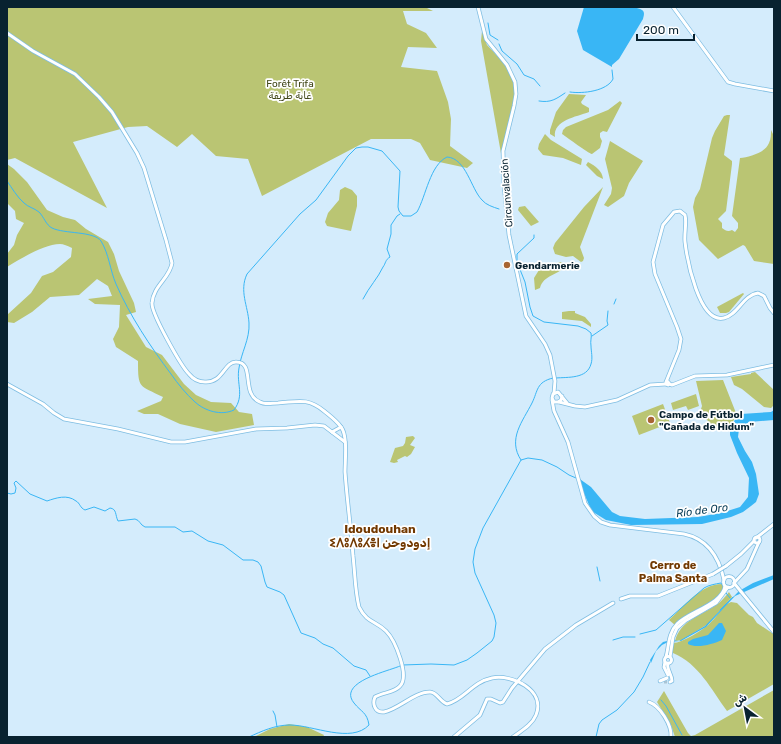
<svg xmlns="http://www.w3.org/2000/svg" width="781" height="744" font-family="Rubik,'Noto Naskh Arabic','Noto Sans Tifinagh',sans-serif">
	<style>
		.green { fill: #bac573 }
		.water { fill: #39b6f5 }
		.lines { fill: none; stroke-linecap: round; stroke-linejoin: round }
		.stream { stroke: #39b6f5; stroke-width: 1 }
		.secondary-tunnel { stroke: #abc4d3; stroke-width: 3; stroke-dasharray: 3 1.5; stroke-linecap: butt }
		.secondary-casing { stroke: #7ebde2; stroke-width: 4.5 }
		.secondary { stroke: #fff; stroke-width: 3 }
		.secondary-bridge-casing { stroke: #7ebde2; stroke-width: 4.5; stroke-linecap: butt }
		.secondary-bridge { stroke: #fff; stroke-width: 3 }
		.poi-dot { fill: #a86533; stroke: #fff; stroke-width: 1.5 }
		.labels { text-anchor: middle; stroke-width: 3.5; stroke-linejoin: round; paint-order: stroke }
		.park-label { font-size: 10px; fill: #414718; stroke: #fff }
		.street-label { font-size: 10px; fill: #082230; stroke: #fff }
		.poi-label { font-size: 10px; font-weight: bold; fill: #082230; stroke: #fff; text-anchor: start }
		.water-label { font-size: 11px; font-style: italic; fill: #0d405a; stroke: #fff }
		.neighbourhood-label { font-size: 11px; font-weight: bold; fill: #723901; stroke: #fff }
		.quarter-label { font-size: 12px; font-weight: bold; fill: #723901; stroke: #fff }
	</style>
	<rect width="100%" height="100%" fill="#d4ecfc"/>
	<!-- green -->
	<g class="green">
		<polygon points="7,7 425,7 433,11 403,11 407,24 426,33 437,48 408,47 401,67 437,71 448,102 451,119 450,146 473,163 467,168 430,160 420,143 411,139 371,139 262,196 248,159 216,156 192,134 177,147 147,126 128,127 73,142 107,208 15,158 7,160"/>
		<polygon points="482,31 487,45 504,63 514,81 515,101 502,159 481,41"/>
		<path d="M569,94L586,95L581,102L582,104L589,108V112C576,117 553,120 555,137L550,134V130L556,112Z"/>
		<path d="M620,101L622,103L607,132L603,131L600,133V137L602,141L600,148L592,154C588,153 568,138 562,134L563,130L566,127L608,110Z"/>
		<path d="M727,115H730L724,155L732,161V164L726,211L718,219L722,223V228C726,231 728,232 732,230L735,232L738,228V223L732,216L740,158C749,157 765,153 769,143C771,139 771,134 771,130L774,136V264L754,261L745,246L743,245L718,259L699,240L693,207L695,198L700,189L712,138L715,131L724,116Z"/>
		<polygon points="545,134 551,140 582,159 581,165 563,158 543,155 538,149 539,144"/>
		<polygon points="610,141 643,161 629,183 624,196 608,207 604,205 611,194 612,188 605,159"/>
		<path d="M588,162C595,166 602,170 603,179L597,176L586,165Z"/>
		<path d="M7,164L14,169L27,182L47,210L63,217L75,220L86,229L108,242L114,254L119,271L134,303L136,312L126,315L146,347L162,355L184,384L196,395L211,402L231,403L239,412L252,414L254,425L216,432L180,424L158,414H144L137,411L161,401L163,397C139,385 138,389 138,361L116,347L113,339L119,327L120,305L95,304L88,299L112,296L108,286L97,279L79,295L50,297L32,312L14,323L7,322V315L31,293L42,276L53,272L71,257L72,248C68,246 63,244 60,244C44,244 20,259 7,267V254L14,245L17,235L24,223L16,219L15,211L7,203Z"/>
		<polygon points="345,187 352,190 357,196 357,206 351,231 327,226 325,222 328,213 339,200 340,190"/>
		<polygon points="603,187 580,247 584,258 583,261 581,262 573,256 566,257 555,254 553,248 555,243 584,207"/>
		<polygon points="525,206 539,222 531,226 518,210 519,207"/>
		<path d="M560,262L565,264V266C559,275 543,275 540,288L535,290L534,278L539,270Z"/>
		<polygon points="743,293 744,294 729,312 726,313 720,313 717,307"/>
		<polygon points="569,311 575,311 575,313 585,317 591,324 591,327 582,321 562,319 562,312"/>
		<polygon points="755,372 774,390 774,405 771,408 764,407 742,389 734,385 731,377 751,374 751,373"/>
		<polygon points="723,380 736,413 730,431 716,430 700,412 702,406 696,381"/>
		<polygon points="696,394 699,406 688,410 686,406 673,410 671,403"/>
		<polygon points="663,404 670,423 639,435 632,416"/>
		<polygon points="413,436 415,438 410,445 415,447 411,454 407,457 405,456 397,460 398,462 394,463 390,462 395,448 403,446 405,443 406,437"/>
		<path d="M722,584L724,589L715,599L675,625L669,620C684,606 701,584 722,584Z"/>
		<path d="M729,592L732,597L708,624L682,640L675,641C680,621 700,616 716,605C721,602 725,597 729,592Z"/>
		<path d="M731,602L737,603L749,615L753,617L757,623L772,633L774,632V684L727,711C711,689 699,664 673,653V643C682,643 705,629 711,622C718,616 722,605 731,602Z"/>
		<polygon points="774,690 774,737 675,737 671,725 657,702 664,691 688,733 691,736 695,735"/>
		<polygon points="289,724 307,727 324,735 323,737 254,737 270,729"/>
	</g>
	<!-- water -->
	<g class="water">
		<path d="M584,7C596,7 634,4 642,10C645,12 644,15 643,19L619,59L612,65V67L583,50L577,31Z"/>
		<polygon points="774,410 774,420 749,422 739,429 738,437 745,451 752,462 756,474 759,494 756,502 751,506 743,512 731,517 702,524 631,525 606,520 593,512 589,505 577,477 591,487 612,512 620,516 645,519 698,517 721,513 740,507 748,497 749,478 737,453 730,435 730,431 734,421 741,414 771,412"/>
		<polygon points="774,575 774,579 735,596 706,627 681,641 668,642 662,645 656,651 651,663 650,660 659,646 663,642 671,640 679,641 705,626 739,591 753,583"/>
		<path d="M719,623H722L726,631L722,640C713,644 697,649 688,644V642L693,639L708,635Z"/>
	</g>
	<g class="lines">
		<!-- stream -->
		<g class="stream">
			<polyline points="488,23 490,35 498,40"/>
			<polyline points="499,44 502,51 517,64 524,75 534,79 540,86"/>
			<path d="M570,92C583,94 607,91 613,79L612,70"/>
			<path d="M539,101C551,103 556,99 565,93"/>
			<path d="M7,181C12,188 17,197 24,203C28,207 34,208 39,212C44,217 46,225 52,228C64,234 94,231 101,241C109,254 110,270 116,284C130,316 150,346 171,374C178,384 186,394 195,402C205,411 221,416 234,410C245,395 236,384 239,368C241,353 250,339 249,323C248,306 239,291 247,274L300,214L316,200L348,156L356,148L362,147H368L382,151L400,171L398,207L399,211L403,216H411L417,212C426,196 430,165 447,157C466,158 471,189 482,200C486,205 493,207 499,209"/>
			<path d="M534,235V238L517,254V262L525,282L530,307L533,316L544,322L578,326L586,329L591,333C592,337 590,341 591,346C591,351 593,358 591,364C587,379 568,377 556,378"/>
			<path d="M363,299C369,287 378,278 383,267C386,263 385,260 390,257L387,249L391,234V225L397,216L400,214"/>
			<polyline points="614,304 616,299"/>
			<polyline points="592,336 608,325 607,321 608,311"/>
			<path d="M521,460C507,439 523,421 532,403C538,391 536,382 553,378"/>
			<path d="M7,493L11,494L15,493L16,488L14,483L16,481L30,494L47,501C56,498 67,494 76,501C80,503 80,508 85,510L94,507L105,511L110,508C117,509 115,515 118,521L135,519C140,520 140,525 145,527H175L183,532L192,531L208,541L223,545L243,560H253L258,562L261,566L265,582L267,587L280,592L284,595L301,633L315,638L323,644L333,648L354,666L366,670L370,676"/>
			<polyline points="597,567 600,581"/>
			<polyline points="726,593 730,598"/>
			<polyline points="720,610 733,597"/>
			<path d="M640,634L656,630L704,588C709,585 715,584 721,583L723,586"/>
			<polyline points="613,640 623,637 635,637"/>
			<polyline points="403,665 431,664 454,665 467,660 477,653 492,641 494,637 496,623 494,615 475,573 473,562 475,549 483,528 521,460 528,458 542,460 557,467 569,475 576,478"/>
			<polyline points="661,700 666,706 682,735"/>
			<polyline points="273,711 275,715 277,727"/>
			<path d="M249,737C262,731 275,725 290,725C313,725 351,744 369,725C367,712 361,712 354,703C337,682 389,671 400,666"/>
			<polyline points="596,737 599,724 602,720 617,710 634,692 643,677 650,662"/>
		</g>
		<!-- secondary-tunnel -->
		<polyline class="secondary-tunnel" points="664,682 670,682"/>
		<defs>
			<g id="secondary">
				<polyline points="478,7 486,39 507,65 515,82 516,94 514,106 503,151 504,185 509,235 526,316 545,344 550,355 555,381 554,393"/>
				<polyline points="673,7 728,82 735,84 774,91"/>
				<path d="M7,33L33,51L75,74L99,97L112,112L137,153L144,168L166,240L172,263C170,278 153,286 152,303C151,313 181,366 189,374C193,379 199,382 205,382C223,383 224,362 236,362C256,362 240,394 260,402C265,405 272,403 278,403C297,402 307,397 324,411C330,416 336,420 341,427C348,436 345,460 345,472C347,500 351,528 353,556C355,573 355,591 359,607C367,623 376,621 386,631C395,640 410,676 400,686C394,693 383,692 375,697C372,704 375,713 384,712C399,709 414,692 430,692C437,692 440,702 447,704C464,700 472,682 492,678C512,674 546,690 536,715C532,725 521,731 513,737"/>
				<polygon points="667,381 669,383 668,385 666,384"/>
				<path d="M666,382L679,350L681,339L677,327L655,274L653,262L663,225L674,212L680,211L685,215C687,223 684,233 685,242C687,259 699,324 724,318C738,315 743,295 758,293L764,296L770,308L774,313"/>
				<polyline points="7,384 43,404 54,413 64,419 118,429 171,442 185,442 256,429 287,428 315,425 324,426 345,442"/>
				<polyline points="669,384 672,385 695,376 727,375 774,365"/>
				<polyline points="562,396 561,400 558,402 554,402 552,398 553,394 558,392 567,403"/>
				<path d="M552,400L554,411L568,442L585,503L594,516L601,522L610,525L684,534C708,539 719,557 724,580"/>
				<polyline points="559,402 575,406 585,407 617,400 650,385 666,384"/>
				<polyline points="332,432 341,427"/>
				<circle cx="757" cy="540" r="3"/>
				<polyline points="756,538 774,524"/>
				<polyline points="726,566 741,554 754,541"/>
				<circle cx="729" cy="582" r="5.5"/>
				<polyline points="734,583 774,632"/>
				<polyline points="734,583 747,569 759,542"/>
				<polyline points="621,599 630,596 658,596 713,574"/>
				<circle cx="668" cy="660" r="3.5"/>
				<path d="M666,657C669,646 668,633 677,624C688,612 723,604 725,586"/>
				<polyline points="670,657 673,637 677,628 685,621 716,603 728,587"/>
				<polyline points="665,662 664,667 668,675"/>
				<path d="M668,663C666,669 672,674 672,681L670,682"/>
				<polyline points="660,681 667,678"/>
				<path d="M649,702C660,706 672,725 671,737"/>
				<polyline points="454,737 480,715 487,699 491,699 500,703 503,702 512,688 545,649 576,625 613,603"/>
			</g>
		</defs>
		<!-- secondary casing -->
		<use href="#secondary" class="secondary-casing"/>
		<!-- secondary -->
		<use href="#secondary" class="secondary"/>
		<defs>
			<polyline id="secondary-bridge" points="713,574 726,566"/>
		</defs>
		<!-- secondary-bridge casing -->
		<use href="#secondary-bridge" class="secondary-bridge-casing"/>
		<!-- secondary-bridge -->
		<use href="#secondary-bridge" class="secondary-bridge"/>
	</g>
	<!-- markers -->
	<g class="poi-dot">
		<circle cx="507" cy="265" r="4"/>
		<circle cx="651" cy="420" r="4"/>
	</g>
	<g class="labels">
		<!-- park labels -->
		<g class="park-label">
			<text x="290" y="87">Forêt Trifa<tspan x="290" dy="12">غابة طريفة</tspan></text>
		</g>
		<!-- street labels -->
		<g class="street-label">
			<text transform="translate(506 193) rotate(-94)" y="4">Circunvalación</text>
		</g>
		<!-- poi labels -->
		<g class="poi-label">
			<text x="515" y="269">Gendarmerie</text>
			<text x="659" y="418">Campo de Fútbol<tspan x="659" dy="12">"Cañada de Hidum"</tspan></text>
		</g>
		<!-- water labels -->
		<g class="water-label">
			<text transform="translate(702 510) rotate(-7)" y="4">Río de Oro</text>
		</g>
		<!-- neighbourhood labels -->
		<g class="neighbourhood-label">
			<text x="673" y="569">Cerro de<tspan x="673" dy="13">Palma Santa</tspan></text>
		</g>
		<!-- quarter labels -->
		<g class="quarter-label">
			<text x="380" y="533">Idoudouhan<tspan x="380" dy="14">ⵉⴷⵓⴷⵓⵃⴻⵏ إدودوحن</tspan></text>
		</g>
	</g>
	<!-- border -->
	<rect width="781" height="744" fill="none" stroke="#082230" stroke-width="16"/>
	<!-- north arrow -->
	<g transform="translate(745 708) rotate(328)" stroke="#ffffff" stroke-width="3" paint-order="stroke">
	<path d="M0-3L7 15L0 10L-7 15Z" fill="#082230"/>
	<text y="-6" font-size="11" font-weight="bold" text-anchor="middle" fill="#082230">ش</text>
	</g>
	<!-- scale -->
	<path d="M637 34v6h57v-6" fill="none" stroke="#082230" stroke-width="2"/>
	<text x="643" y="34" font-size="12" fill="#082230" stroke="#ffffff" stroke-width="3" paint-order="stroke">200 m</text>
</svg>
